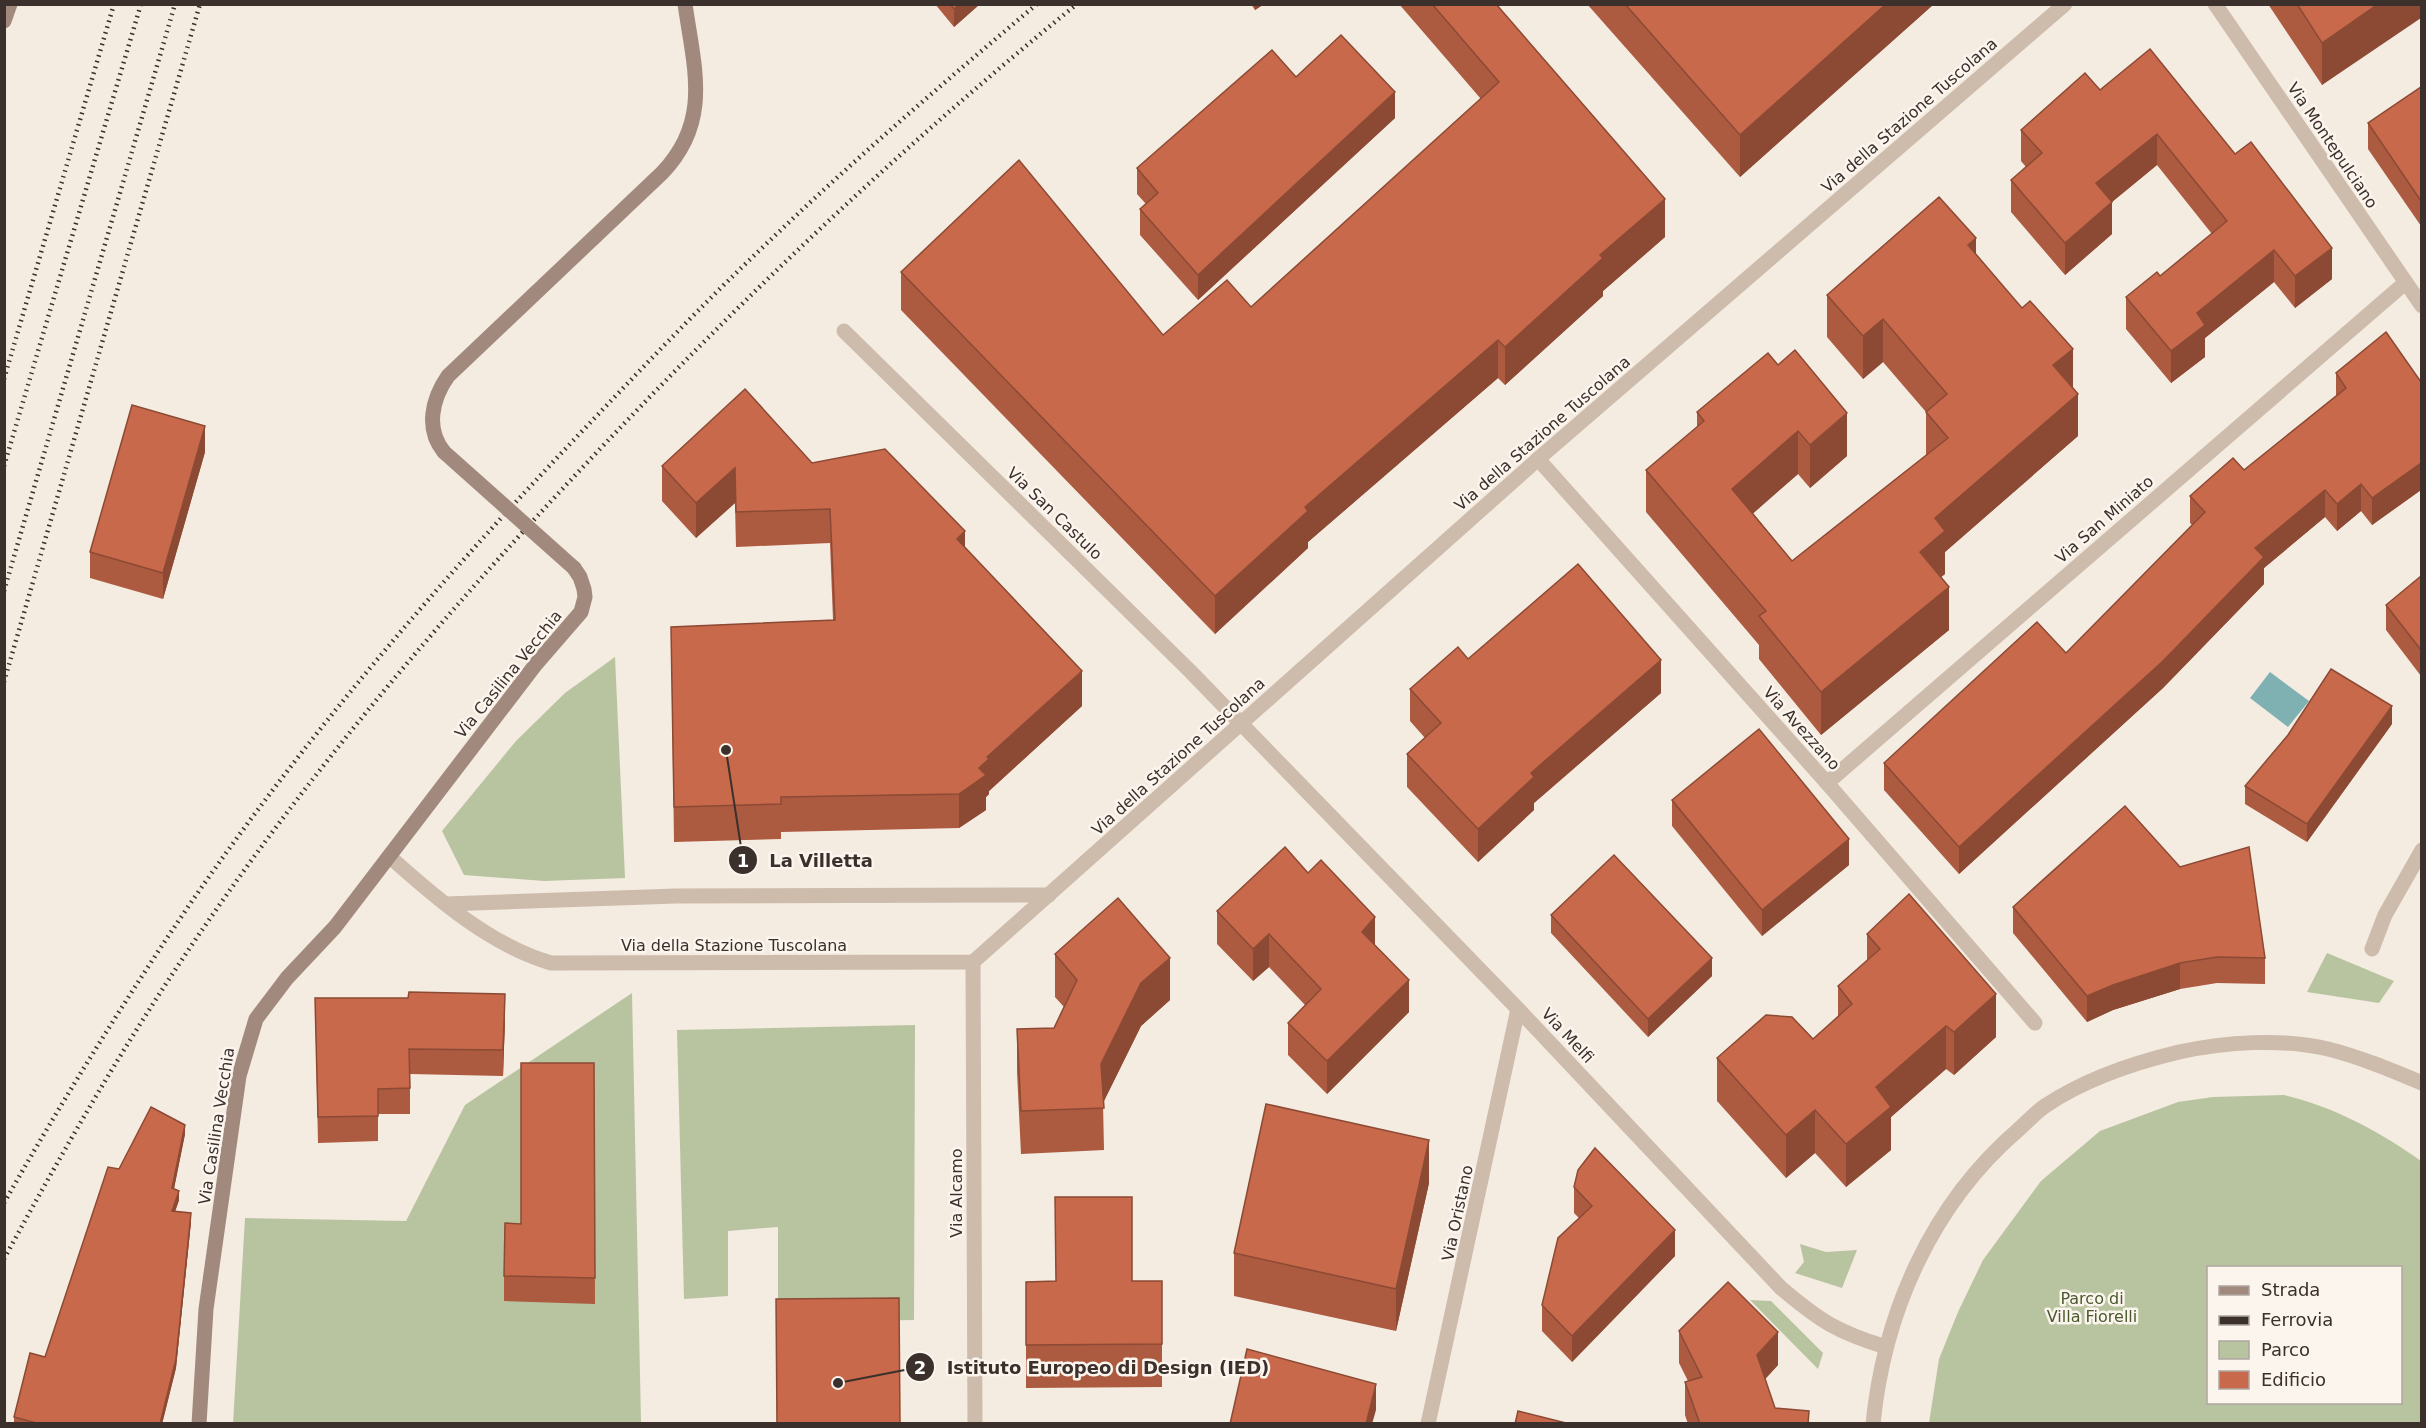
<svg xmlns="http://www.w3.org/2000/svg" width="2426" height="1428" font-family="'DejaVu Sans',sans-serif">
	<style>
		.green { fill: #b8c4a0; fill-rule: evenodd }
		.water { fill: #7fb0b2 }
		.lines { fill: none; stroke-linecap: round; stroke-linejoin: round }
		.street { stroke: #cdbbac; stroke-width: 15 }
		.secondary { stroke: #a18a7d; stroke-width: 15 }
		.rail { stroke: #3b302b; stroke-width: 4.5; stroke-dasharray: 1.5 4.5; stroke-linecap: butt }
		.secondary-bridge { stroke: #a18a7d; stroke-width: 15 }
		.wall { fill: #ac5a40 }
		.shaded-wall { fill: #8c4a34 }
		.building { fill: #c8694b; stroke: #8c4a34; stroke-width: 1.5 }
		.labels { text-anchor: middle; stroke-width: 5; stroke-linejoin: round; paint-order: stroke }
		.street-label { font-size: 16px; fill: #3b302b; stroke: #fbf5ee }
		.park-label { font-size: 16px; fill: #4a5a2e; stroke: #fbf5ee }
		.leader { fill: none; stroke: #3b302b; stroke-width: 2 }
		.callout-dot { fill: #3b302b; stroke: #fbf5ee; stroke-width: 2 }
		.mark-label { font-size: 18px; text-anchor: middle; font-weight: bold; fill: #fff }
		.callout-label { font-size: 18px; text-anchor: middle; font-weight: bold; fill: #3b302b; stroke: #fbf5ee; stroke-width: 5; stroke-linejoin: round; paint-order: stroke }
	</style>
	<rect width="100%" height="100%" fill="#f4ebe1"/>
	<!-- green -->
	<g class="green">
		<polygon points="615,657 625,878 544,881 464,875 442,831 516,741 565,693"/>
		<polygon points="2327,953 2394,981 2379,1003 2307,992"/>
		<polygon points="632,993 641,1423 233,1424 245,1218 406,1221 465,1105"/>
		<polygon points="915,1025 914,1320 778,1322 778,1227 728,1231 728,1296 684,1299 677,1030"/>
		<path d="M2284,1095C2334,1107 2379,1131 2421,1161V1423H1929L1939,1359L1958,1312L1983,1260L2041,1181L2100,1131L2178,1102L2213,1097ZM2208,1268H2400V1402H2208Z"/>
		<polygon points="1800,1244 1826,1252 1857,1250 1842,1288 1795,1273 1804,1262"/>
		<polygon points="1750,1300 1771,1301 1823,1353 1818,1369"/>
	</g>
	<!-- water -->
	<polygon class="water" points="2270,672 2309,701 2288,727 2250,698"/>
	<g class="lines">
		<!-- street -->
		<g class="street">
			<polyline points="2215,4 2422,306"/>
			<path d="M844,331L1190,671L1518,1009L1781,1288C1820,1321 1837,1332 1886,1347"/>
			<polyline points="1538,459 1827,783 2035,1023"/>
			<polyline points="1827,783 2405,283"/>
			<path d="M390,857C437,899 490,945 551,963L973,962L1538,459L2065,4"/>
			<polyline points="446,904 676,896 1049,895"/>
			<polyline points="2372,949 2385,915 2422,850"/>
			<polyline points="973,962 975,1424"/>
			<polyline points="1428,1424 1518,1009"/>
			<path d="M1873,1424C1884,1312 1932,1204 2018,1130C2027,1122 2035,1113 2045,1106C2085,1079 2133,1063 2179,1052C2225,1042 2282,1038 2328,1049C2360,1057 2391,1070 2422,1083"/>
		</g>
		<!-- secondary -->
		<g class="secondary">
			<polyline points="4,21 10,4"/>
			<path d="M444,452C425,429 432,399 448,376L662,173C712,121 694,68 685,4"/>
			<polyline points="199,1424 206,1309 239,1076 256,1019 287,978 335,927 536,664 581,612 585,597 584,589 580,577 574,568"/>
		</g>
		<!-- rail -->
		<g class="rail">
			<polyline points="4,379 114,4"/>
			<polyline points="4,466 141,4"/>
			<polyline points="4,591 175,4"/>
			<polyline points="4,682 200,4"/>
			<path d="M4,1203C62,1101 124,1001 190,904C308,733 445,575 588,425C645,365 702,305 762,248C850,163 943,83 1037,4"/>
			<path d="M4,1259C53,1169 104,1079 160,993C292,789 451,605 618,430C762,279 914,136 1077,4"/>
		</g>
		<!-- secondary-bridge -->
		<polyline class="secondary-bridge" points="444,452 574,568"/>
	</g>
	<!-- wall -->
	<g class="wall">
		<polygon points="935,4 980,4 954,27"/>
		<polygon points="1251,4 1264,4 1255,10"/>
		<polygon points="1399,4 1496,4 1665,237 1603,291 1603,296 1505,385 1498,378 1308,542 1308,548 1215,634 901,310 901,272 1163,335 1251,307 1481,99"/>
		<polygon points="1587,4 1934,4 1740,177"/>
		<polygon points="2268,4 2421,4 2322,85"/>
		<polygon points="2150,49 2332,279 2295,308 2274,282 2205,338 2205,357 2171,383 2126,329 2126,297 2160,276 2212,234 2157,165 2112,202 2112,234 2065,275 2011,212 2011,180 2026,167 2021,161 2021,130 2100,90"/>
		<polygon points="1296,77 1395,118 1198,300 1140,235 1140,209 1146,204 1137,194 1137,168"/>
		<polygon points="2421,87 2421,226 2368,149 2368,123"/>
		<polygon points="1976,254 2073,387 2078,436 1945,552 1945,574 1941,577 1949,630 1821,735 1759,659 1759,645 1646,512 1646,470 1697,427 1697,412 1768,353 1847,456 1810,488 1798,474 1753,513 1792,561 1926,455 1926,412 1883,362 1863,379 1827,337 1827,295"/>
		<polygon points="2336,373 2421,382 2421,490 2372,525 2361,511 2337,531 2325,517 2264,568 2264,584 2163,688 1959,874 1884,790 1884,763 2066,653 2192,525 2190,523 2190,496 2244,470 2336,396"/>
		<polygon points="205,452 163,599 90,578 90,552"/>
		<polygon points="812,463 965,547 1082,706 989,791 989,794 986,797 986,810 959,828 781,832 781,839 674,842 671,627 833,620 830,543 736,547 735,503 696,538 662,501 662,466"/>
		<polygon points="2421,576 2421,676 2386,630 2386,605"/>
		<polygon points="1468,659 1661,693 1534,803 1534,810 1478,862 1407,787 1407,754 1425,738 1410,721 1410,689"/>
		<polygon points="2392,724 2307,842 2245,804 2245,786"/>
		<polygon points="1672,800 1849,865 1762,936 1672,826"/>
		<polygon points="2180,867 2265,958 2265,984 2217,983 2180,989 2113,1010 2087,1022 2013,933 2013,907"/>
		<polygon points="1308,873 1375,946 1409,1012 1327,1094 1288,1055 1288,1023 1305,1005 1269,967 1253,981 1217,944 1217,911"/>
		<polygon points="1551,915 1712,976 1648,1037 1551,933"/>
		<polygon points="1867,934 1996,1037 1954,1075 1946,1069 1891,1117 1891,1150 1846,1187 1815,1153 1786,1178 1717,1101 1717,1058 1813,1039 1838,1017 1838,986 1867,960"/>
		<polygon points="1055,954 1170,1000 1141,1026 1103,1103 1104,1150 1021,1154 1017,1072 1017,1029 1054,1028 1064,1007 1055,997"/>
		<polygon points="315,998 505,1019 503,1076 410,1074 410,1114 378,1114 378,1141 318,1143"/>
		<polygon points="594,1063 595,1304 504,1301 504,1276 521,1224"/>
		<polygon points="185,1134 174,1189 179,1200 175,1212 191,1222 176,1368 162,1424 14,1424 14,1417 45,1357 119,1169"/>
		<polygon points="1429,1183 1396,1331 1234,1296 1234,1253"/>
		<polygon points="1574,1187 1675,1256 1572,1362 1542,1331 1542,1305 1579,1218 1574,1213"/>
		<polygon points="1132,1281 1162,1344 1162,1387 1026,1388 1026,1282"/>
		<polygon points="1679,1331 1778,1365 1765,1379 1775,1408 1809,1424 1688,1424 1685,1415 1685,1382 1688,1381 1679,1363"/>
	</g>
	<!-- shaded-wall -->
	<g class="shaded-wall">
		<polygon points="959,4 980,4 954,27 954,9"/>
		<polygon points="1255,4 1264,4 1255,10"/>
		<polygon points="1886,4 1934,4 1740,177 1740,135"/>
		<polygon points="2378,4 2421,4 2421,18 2322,85 2322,43"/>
		<polygon points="1395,92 1395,118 1198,300 1198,275"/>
		<polygon points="2157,134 2157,165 2096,215 2096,183"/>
		<polygon points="1665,199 1665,237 1603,291 1603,296 1505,385 1505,347 1600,255"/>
		<polygon points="2112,202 2112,234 2065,275 2065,243"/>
		<polygon points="1976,238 1976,281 1968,245"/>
		<polygon points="2332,248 2332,279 2295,308 2295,276"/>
		<polygon points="2274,250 2274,282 2205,338 2205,357 2171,383 2171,351 2197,313"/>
		<polygon points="1883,319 1883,362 1863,379 1863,336"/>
		<polygon points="1498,340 1498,378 1308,542 1308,548 1215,634 1215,596 1305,507"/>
		<polygon points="2073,349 2073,391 2053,365"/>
		<polygon points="2078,394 2078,436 1945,552 1945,574 1920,594 1920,552 1935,518"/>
		<polygon points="1847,413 1847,456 1810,488 1810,445"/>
		<polygon points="205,426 205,452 163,599 163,573"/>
		<polygon points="1798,431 1798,474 1732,532 1732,489"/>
		<polygon points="2421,463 2421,490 2372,525 2372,498"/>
		<polygon points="735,468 735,503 696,538 696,503"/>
		<polygon points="2361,484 2361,511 2337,531 2337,504"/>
		<polygon points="2325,490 2325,517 2264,568 2264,584 2163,688 1959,874 1959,847 2255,548"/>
		<polygon points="965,531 965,566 957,539"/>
		<polygon points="1949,587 1949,630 1821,735 1821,692"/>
		<polygon points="1661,660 1661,693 1534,803 1534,810 1478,862 1478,829 1531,773"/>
		<polygon points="1082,671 1082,706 989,791 989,794 986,797 986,810 959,828 959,794 987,757"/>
		<polygon points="2392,706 2392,724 2307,842 2307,824"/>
		<polygon points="1849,839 1849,865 1762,936 1762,910"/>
		<polygon points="1375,917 1375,949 1362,932"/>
		<polygon points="1269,934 1269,967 1253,981 1253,949"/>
		<polygon points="1170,958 1170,1000 1141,1026 1101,1107 1101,1064 1141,983"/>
		<polygon points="1712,958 1712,976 1648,1037 1648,1019"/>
		<polygon points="2180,963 2180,989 2113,1010 2087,1022 2087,996 2113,985"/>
		<polygon points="1409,980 1409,1012 1327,1094 1327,1061"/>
		<polygon points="505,994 505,1019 503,1076 503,1050"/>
		<polygon points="1996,994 1996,1037 1954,1075 1954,1032"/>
		<polygon points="1946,1026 1946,1069 1891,1117 1891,1150 1846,1187 1846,1144 1876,1087"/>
		<polygon points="1815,1110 1815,1153 1786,1178 1786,1135"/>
		<polygon points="185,1125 185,1134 172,1198 172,1188"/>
		<polygon points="1429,1140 1429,1183 1396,1331 1396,1289"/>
		<polygon points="179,1191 179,1200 172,1220 172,1211"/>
		<polygon points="191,1213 191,1222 176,1368 162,1424 160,1424"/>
		<polygon points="1675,1230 1675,1256 1572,1362 1572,1336"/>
		<polygon points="1778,1332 1778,1365 1757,1388 1757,1355"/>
		<polygon points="1376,1384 1376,1410 1372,1424 1366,1424"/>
	</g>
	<!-- building -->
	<g class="building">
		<polygon points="950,4 959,4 954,9"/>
		<polygon points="1432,4 1496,4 1665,199 1600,255 1603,258 1505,347 1498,340 1305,507 1308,511 1215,596 901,272 1019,160 1163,335 1227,280 1251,307 1499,82"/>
		<polygon points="1625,4 1886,4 1740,135"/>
		<polygon points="2297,4 2378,4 2322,43"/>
		<polygon points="1341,35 1395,92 1198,275 1140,209 1158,193 1137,168 1272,50 1296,77"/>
		<polygon points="2150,49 2235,154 2251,142 2332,248 2295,276 2274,250 2197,313 2205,325 2171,351 2126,297 2157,272 2160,276 2227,221 2157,134 2096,183 2112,202 2065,243 2011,180 2042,153 2021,130 2085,73 2100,90"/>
		<polygon points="2421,87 2421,201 2368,123"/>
		<polygon points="1939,197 1976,238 1968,245 2022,308 2030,301 2073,349 2053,365 2078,394 1935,518 1945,531 1920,552 1949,587 1821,692 1759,616 1766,611 1646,470 1704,421 1697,412 1768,353 1778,365 1795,350 1847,413 1810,445 1798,431 1732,489 1792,561 1948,438 1926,412 1947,394 1883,319 1863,336 1827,295"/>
		<polygon points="2386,332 2421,382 2421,463 2372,498 2361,484 2337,504 2325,490 2255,548 2264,557 2163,661 1959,847 1884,763 2037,622 2066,653 2205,512 2190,496 2233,458 2244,470 2346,388 2336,373"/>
		<polygon points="745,389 812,463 885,449 965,531 957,539 1082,671 987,757 989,759 979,768 986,775 959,794 781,797 781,804 674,807 671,627 835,620 830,509 736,512 735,468 696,503 662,466"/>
		<polygon points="132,405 205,426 163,573 90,552"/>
		<polygon points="1578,564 1661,660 1531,773 1534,777 1478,829 1407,754 1441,723 1410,689 1458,647 1468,659"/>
		<polygon points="2421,576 2421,650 2386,605"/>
		<polygon points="2331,669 2392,706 2307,824 2245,786 2288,735"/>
		<polygon points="1759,729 1849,839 1762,910 1672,800"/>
		<polygon points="2125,806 2180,867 2249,847 2265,958 2217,957 2180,963 2113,985 2087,996 2013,907"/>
		<polygon points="1285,847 1308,873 1321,860 1375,917 1362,932 1409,980 1327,1061 1288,1023 1321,989 1269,934 1253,949 1217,911"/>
		<polygon points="1614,855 1712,958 1648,1019 1551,915"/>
		<polygon points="1909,894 1996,994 1954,1032 1946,1026 1876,1087 1891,1107 1846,1144 1815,1110 1786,1135 1717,1058 1766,1015 1792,1017 1813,1039 1852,1004 1838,986 1880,949 1867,934"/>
		<polygon points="1118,898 1170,958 1141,983 1101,1064 1104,1108 1021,1111 1017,1029 1054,1028 1077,980 1055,954"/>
		<polygon points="409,992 505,994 503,1050 409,1049 410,1088 378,1089 378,1116 318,1117 315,998 408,998"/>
		<polygon points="521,1063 594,1063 595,1278 504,1276 505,1223 521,1224"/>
		<polygon points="1266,1104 1429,1140 1396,1289 1234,1253"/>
		<polygon points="151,1107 185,1125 172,1188 179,1191 172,1211 191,1213 176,1359 160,1424 40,1424 14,1417 30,1353 45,1357 108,1167 119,1169"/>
		<polygon points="1595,1148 1675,1230 1572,1336 1542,1305 1558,1238 1592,1206 1574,1187 1578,1170"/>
		<polygon points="1055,1197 1132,1197 1132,1281 1162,1281 1162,1344 1026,1345 1026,1282 1056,1281"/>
		<polygon points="1728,1282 1778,1332 1757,1355 1775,1408 1809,1411 1808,1424 1700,1424 1685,1382 1702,1377 1679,1331"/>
		<polygon points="899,1298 900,1424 777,1424 776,1299"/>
		<polygon points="1247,1349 1376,1384 1366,1424 1230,1424"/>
		<polygon points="1518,1411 1570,1424 1515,1424"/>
	</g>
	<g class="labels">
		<!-- street labels -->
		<g class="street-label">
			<text transform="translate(1909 115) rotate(-41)" y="6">Via della Stazione Tuscolana</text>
			<text transform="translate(2333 145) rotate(56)" y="6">Via Montepulciano</text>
			<text transform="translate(1542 433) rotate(-41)" y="6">Via della Stazione Tuscolana</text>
			<text transform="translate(1055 513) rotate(44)" y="6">Via San Castulo</text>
			<text transform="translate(2104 519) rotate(-41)" y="6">Via San Miniato</text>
			<text transform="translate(508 674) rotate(-51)" y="6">Via Casilina Vecchia</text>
			<text transform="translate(1802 728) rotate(48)" y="6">Via Avezzano</text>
			<text transform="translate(1178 756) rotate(-42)" y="6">Via della Stazione Tuscolana</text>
			<text x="734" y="951">Via della Stazione Tuscolana</text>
			<text transform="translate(1568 1035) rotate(47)" y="6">Via Melfi</text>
			<text transform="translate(216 1126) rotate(-81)" y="6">Via Casilina Vecchia</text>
			<text transform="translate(956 1193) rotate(-90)" y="6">Via Alcamo</text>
			<text transform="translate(1457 1213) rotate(-78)" y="6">Via Oristano</text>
		</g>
		<!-- park labels -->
		<g class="park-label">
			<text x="2092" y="1304">Parco di<tspan x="2092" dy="18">Villa Fiorelli</tspan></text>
		</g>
	</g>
	<!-- callouts -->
	<path class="leader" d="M726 750L743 860M838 1383L920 1367"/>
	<g class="callout-dot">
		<circle cx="726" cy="750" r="6"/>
		<circle cx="838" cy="1383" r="6"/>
		<circle cx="743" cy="860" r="15"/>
		<circle cx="920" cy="1367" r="15"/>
	</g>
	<g class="mark-label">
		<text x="743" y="867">1</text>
		<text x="920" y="1374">2</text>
	</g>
	<g class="callout-label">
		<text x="821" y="867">La Villetta</text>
		<text x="1108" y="1374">Istituto Europeo di Design (IED)</text>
	</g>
	<!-- border -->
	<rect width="2426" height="1428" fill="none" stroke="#3b302b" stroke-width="12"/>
	<!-- legend -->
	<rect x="2207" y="1266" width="195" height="138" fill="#fbf5ee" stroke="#aea6a0" stroke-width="1.5"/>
	<rect x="2219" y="1286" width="30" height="9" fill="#a18a7d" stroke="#aea6a0" stroke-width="1.5"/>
	<text x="2261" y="1296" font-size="18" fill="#3b302b">Strada</text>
	<rect x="2219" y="1316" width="30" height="9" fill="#3b302b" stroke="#aea6a0" stroke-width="1.5"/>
	<text x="2261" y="1326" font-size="18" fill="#3b302b">Ferrovia</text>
	<rect x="2219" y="1341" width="30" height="18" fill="#b8c4a0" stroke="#aea6a0" stroke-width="1.5"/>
	<text x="2261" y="1356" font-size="18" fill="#3b302b">Parco</text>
	<rect x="2219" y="1371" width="30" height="18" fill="#c8694b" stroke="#aea6a0" stroke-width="1.5"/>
	<text x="2261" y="1386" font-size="18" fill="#3b302b">Edificio</text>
</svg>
